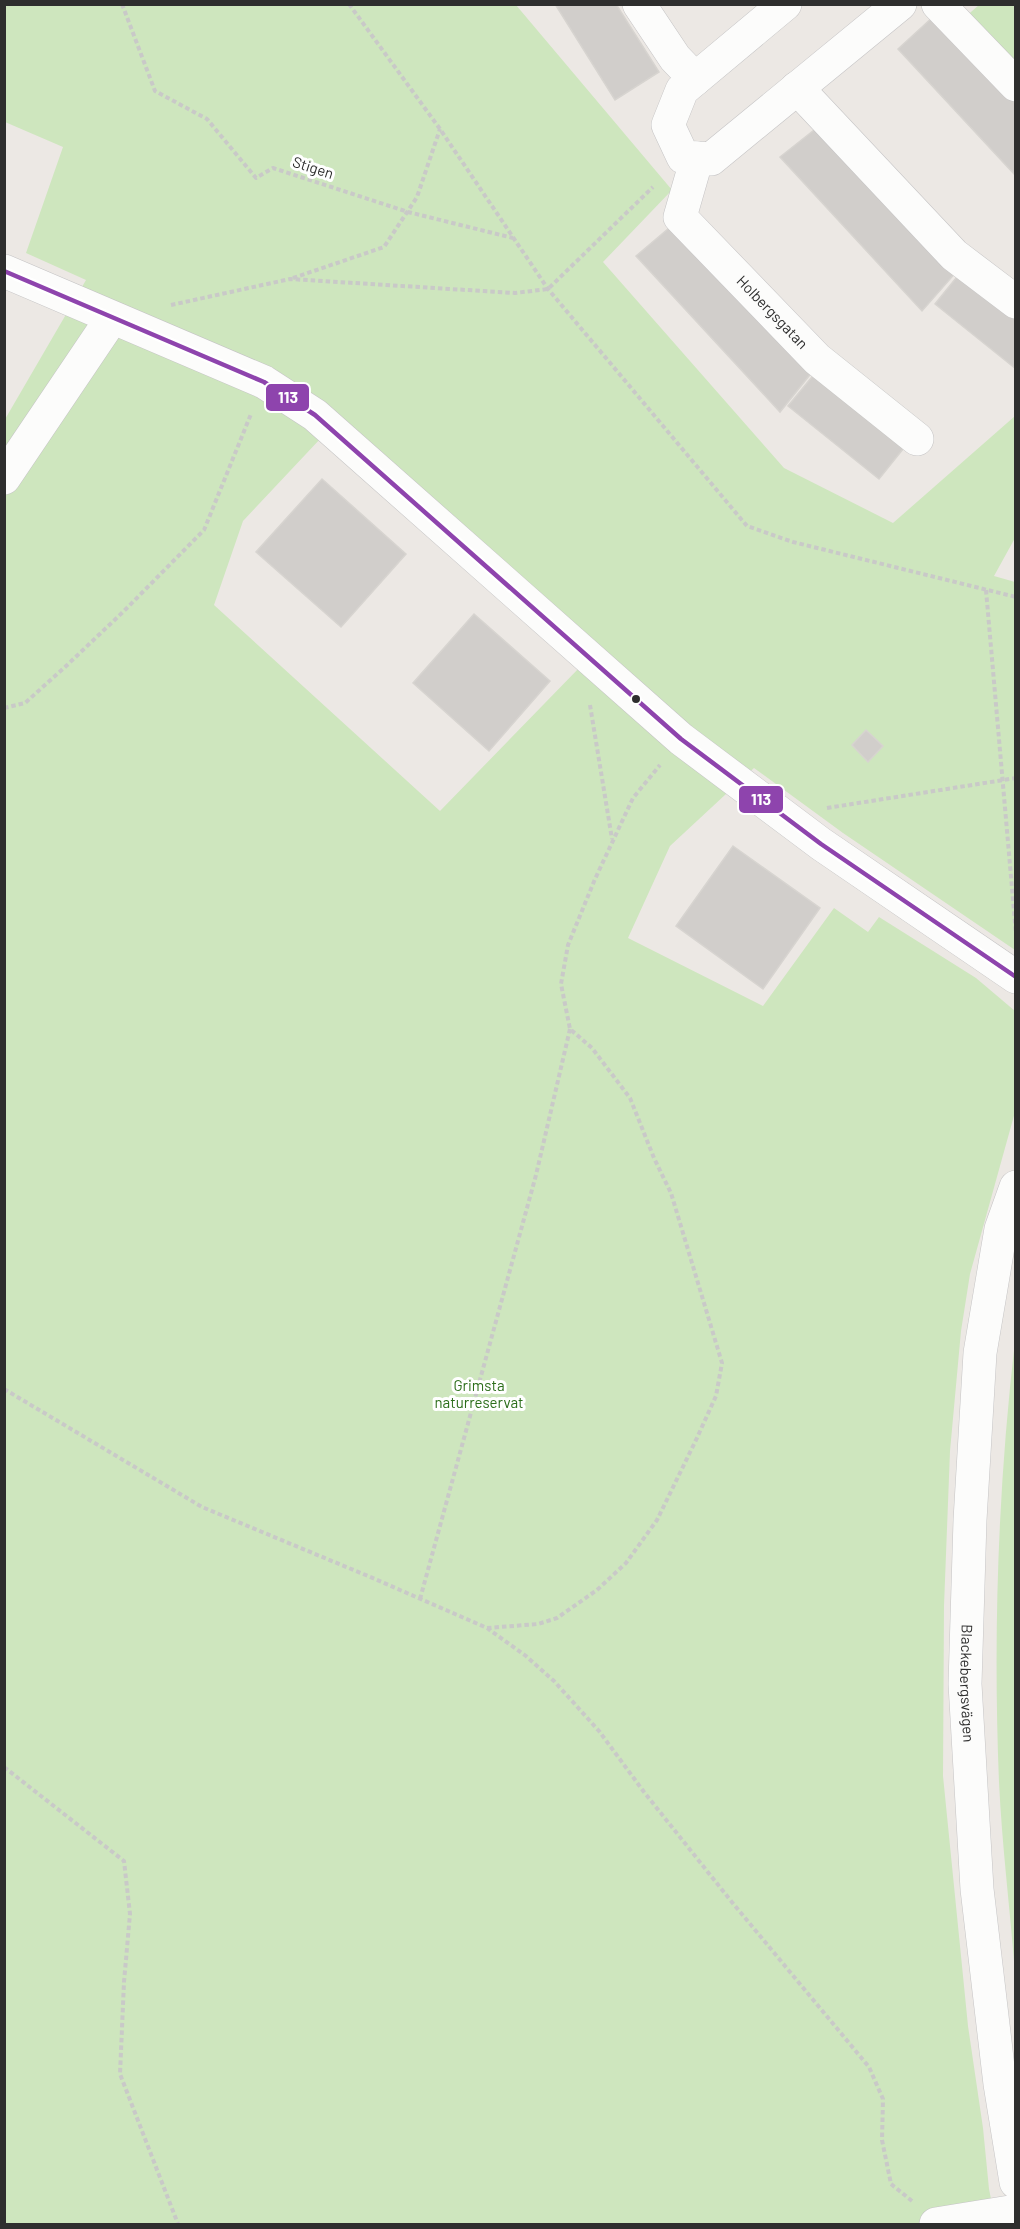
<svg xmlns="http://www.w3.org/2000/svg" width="1020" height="2229" font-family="Barlow,sans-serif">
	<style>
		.green { fill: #cee6be; fill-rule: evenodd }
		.building { fill: #d1cecb; stroke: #d7d4d0; stroke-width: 1.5 }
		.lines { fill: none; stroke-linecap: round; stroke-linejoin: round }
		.minor-casing { stroke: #c5c4c5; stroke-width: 34 }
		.path { stroke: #c9c9c8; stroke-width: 4; stroke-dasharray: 4.5 3; stroke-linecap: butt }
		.minor { stroke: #fcfcfb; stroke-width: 33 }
		.bus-1-casing { stroke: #fff; stroke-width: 9 }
		.bus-1 { stroke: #8e44ad; stroke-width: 4.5 }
		.bus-dot { fill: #2e2e2e; stroke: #fff; stroke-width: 2 }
		.labels { text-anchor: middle; stroke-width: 6; stroke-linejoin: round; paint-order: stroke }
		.street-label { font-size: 15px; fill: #2e2e2e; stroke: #fff }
		.park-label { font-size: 15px; fill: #2c6e1b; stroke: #fff }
		.line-badge { stroke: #fff; stroke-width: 2 }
		.badge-label { font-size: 16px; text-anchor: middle; font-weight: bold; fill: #fff }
	</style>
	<rect width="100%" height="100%" fill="#ece8e4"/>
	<!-- green -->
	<g class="green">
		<path d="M5,5H516L672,190L603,262L784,468L893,523L1015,416V538L994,576L1015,582V950L843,833L754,768L670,846L628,938L763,1006L834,908L868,932L879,917L976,978L1015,1011V1112L970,1274L961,1331L950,1451L944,1606L943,1776L968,2026L983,2128L989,2189L996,2224H5L4,421L86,280L26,253L63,147L5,122ZM321,438L580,667L440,811L214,605L243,521Z"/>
		<polygon points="979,5 1015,5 1015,69 963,19"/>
		<path d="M1015,1341H1016L1015,1973C1010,1909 1002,1846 999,1782C993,1635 998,1487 1015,1341Z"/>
	</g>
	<!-- building -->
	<g class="building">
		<polygon points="555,4 616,4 659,72 615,100"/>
		<polygon points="934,16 1016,104 1016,176 898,49"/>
		<polygon points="823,123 957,271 922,311 780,157"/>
		<polygon points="675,223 813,371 780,412 636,256"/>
		<polygon points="965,267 1016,307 1016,369 935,304"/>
		<polygon points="821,366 911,439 879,479 788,406"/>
		<polygon points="322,479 406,554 341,627 256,552"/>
		<polygon points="474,614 550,681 489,751 413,683"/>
		<polygon points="866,730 883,746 868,762 852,745"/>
		<polygon points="733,846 820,908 763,989 676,926"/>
	</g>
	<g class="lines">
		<defs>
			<g id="minor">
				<polyline points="639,4 675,58 695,79"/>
				<polyline points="785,4 682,90 668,125 683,157 711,159 900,4"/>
				<polyline points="938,4 1016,85"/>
				<polyline points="797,88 954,255 1016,302"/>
				<path id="s1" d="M697,158L680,217L817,359L917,439"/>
				<polyline points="4,271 264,382 315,415 681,739 821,844 1016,977"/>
				<polyline points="4,478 112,318"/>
				<path id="s2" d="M1016,1187L1001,1229L980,1353L970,1520L965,1684L977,1889L1000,2084L1016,2182"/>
				<polyline points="936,2224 1016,2211"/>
			</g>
		</defs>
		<!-- minor casing -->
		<use href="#minor" class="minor-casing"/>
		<!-- path -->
		<g class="path">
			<polyline points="122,4 155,91 207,119 256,178 273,168 408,212 513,238"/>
			<polyline points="349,4 440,129 548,289 747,526 793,542 1016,597"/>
			<polyline points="293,278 384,247 417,197 440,129"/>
			<polyline points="171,305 290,279 515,293 548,289 653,187"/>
			<polyline points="986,590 1016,934"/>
			<polyline points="590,705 612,839"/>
			<polyline points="4,708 25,703 64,668 123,612 204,530 251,414"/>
			<polyline points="827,808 1016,778"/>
			<polyline points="4,1389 202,1507 368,1576 487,1628 526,1656 554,1681 599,1731 644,1792 731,1901 869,2067 883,2099 882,2140 891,2184 912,2201"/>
			<polyline points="420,1599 536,1175 570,1029"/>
			<polyline points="487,1628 538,1624 557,1618 597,1590 626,1563 657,1520 696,1440 716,1396 722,1363 671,1193 654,1158 630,1098 592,1048 570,1029 561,984 568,945 595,879 633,798 660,765"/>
			<polyline points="4,1767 124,1861 130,1914 124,1982 120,2074 178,2224"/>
		</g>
		<!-- minor -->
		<use href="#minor" class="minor"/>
		<defs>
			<polyline id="bus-1" points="4,271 264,382 315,415 681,739 821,844 1016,977"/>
		</defs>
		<!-- bus-1 casing -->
		<use href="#bus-1" class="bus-1-casing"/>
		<!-- bus-1 -->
		<use href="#bus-1" class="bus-1"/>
	</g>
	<!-- markers -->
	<circle class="bus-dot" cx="636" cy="699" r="5"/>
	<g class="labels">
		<!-- street labels -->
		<g class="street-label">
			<text transform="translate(313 168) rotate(18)" y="5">Stigen</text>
			<text dy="5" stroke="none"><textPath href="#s1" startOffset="194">Holbergsgatan</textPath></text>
			<text dy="5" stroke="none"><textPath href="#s2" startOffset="501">Blackebergsvägen</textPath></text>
		</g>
		<!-- park labels -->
		<g class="park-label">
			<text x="479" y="1391">Grimsta<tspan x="479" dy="17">naturreservat</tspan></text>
		</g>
	</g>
	<g class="line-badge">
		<rect x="265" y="383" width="45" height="29" rx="6" fill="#8e44ad"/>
		<rect x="738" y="785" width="46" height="29" rx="6" fill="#8e44ad"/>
	</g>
	<g class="badge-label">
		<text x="288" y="403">113</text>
		<text x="761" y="805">113</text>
	</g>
	<!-- border -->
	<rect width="1020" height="2229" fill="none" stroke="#2e2e2e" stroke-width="12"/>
</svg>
